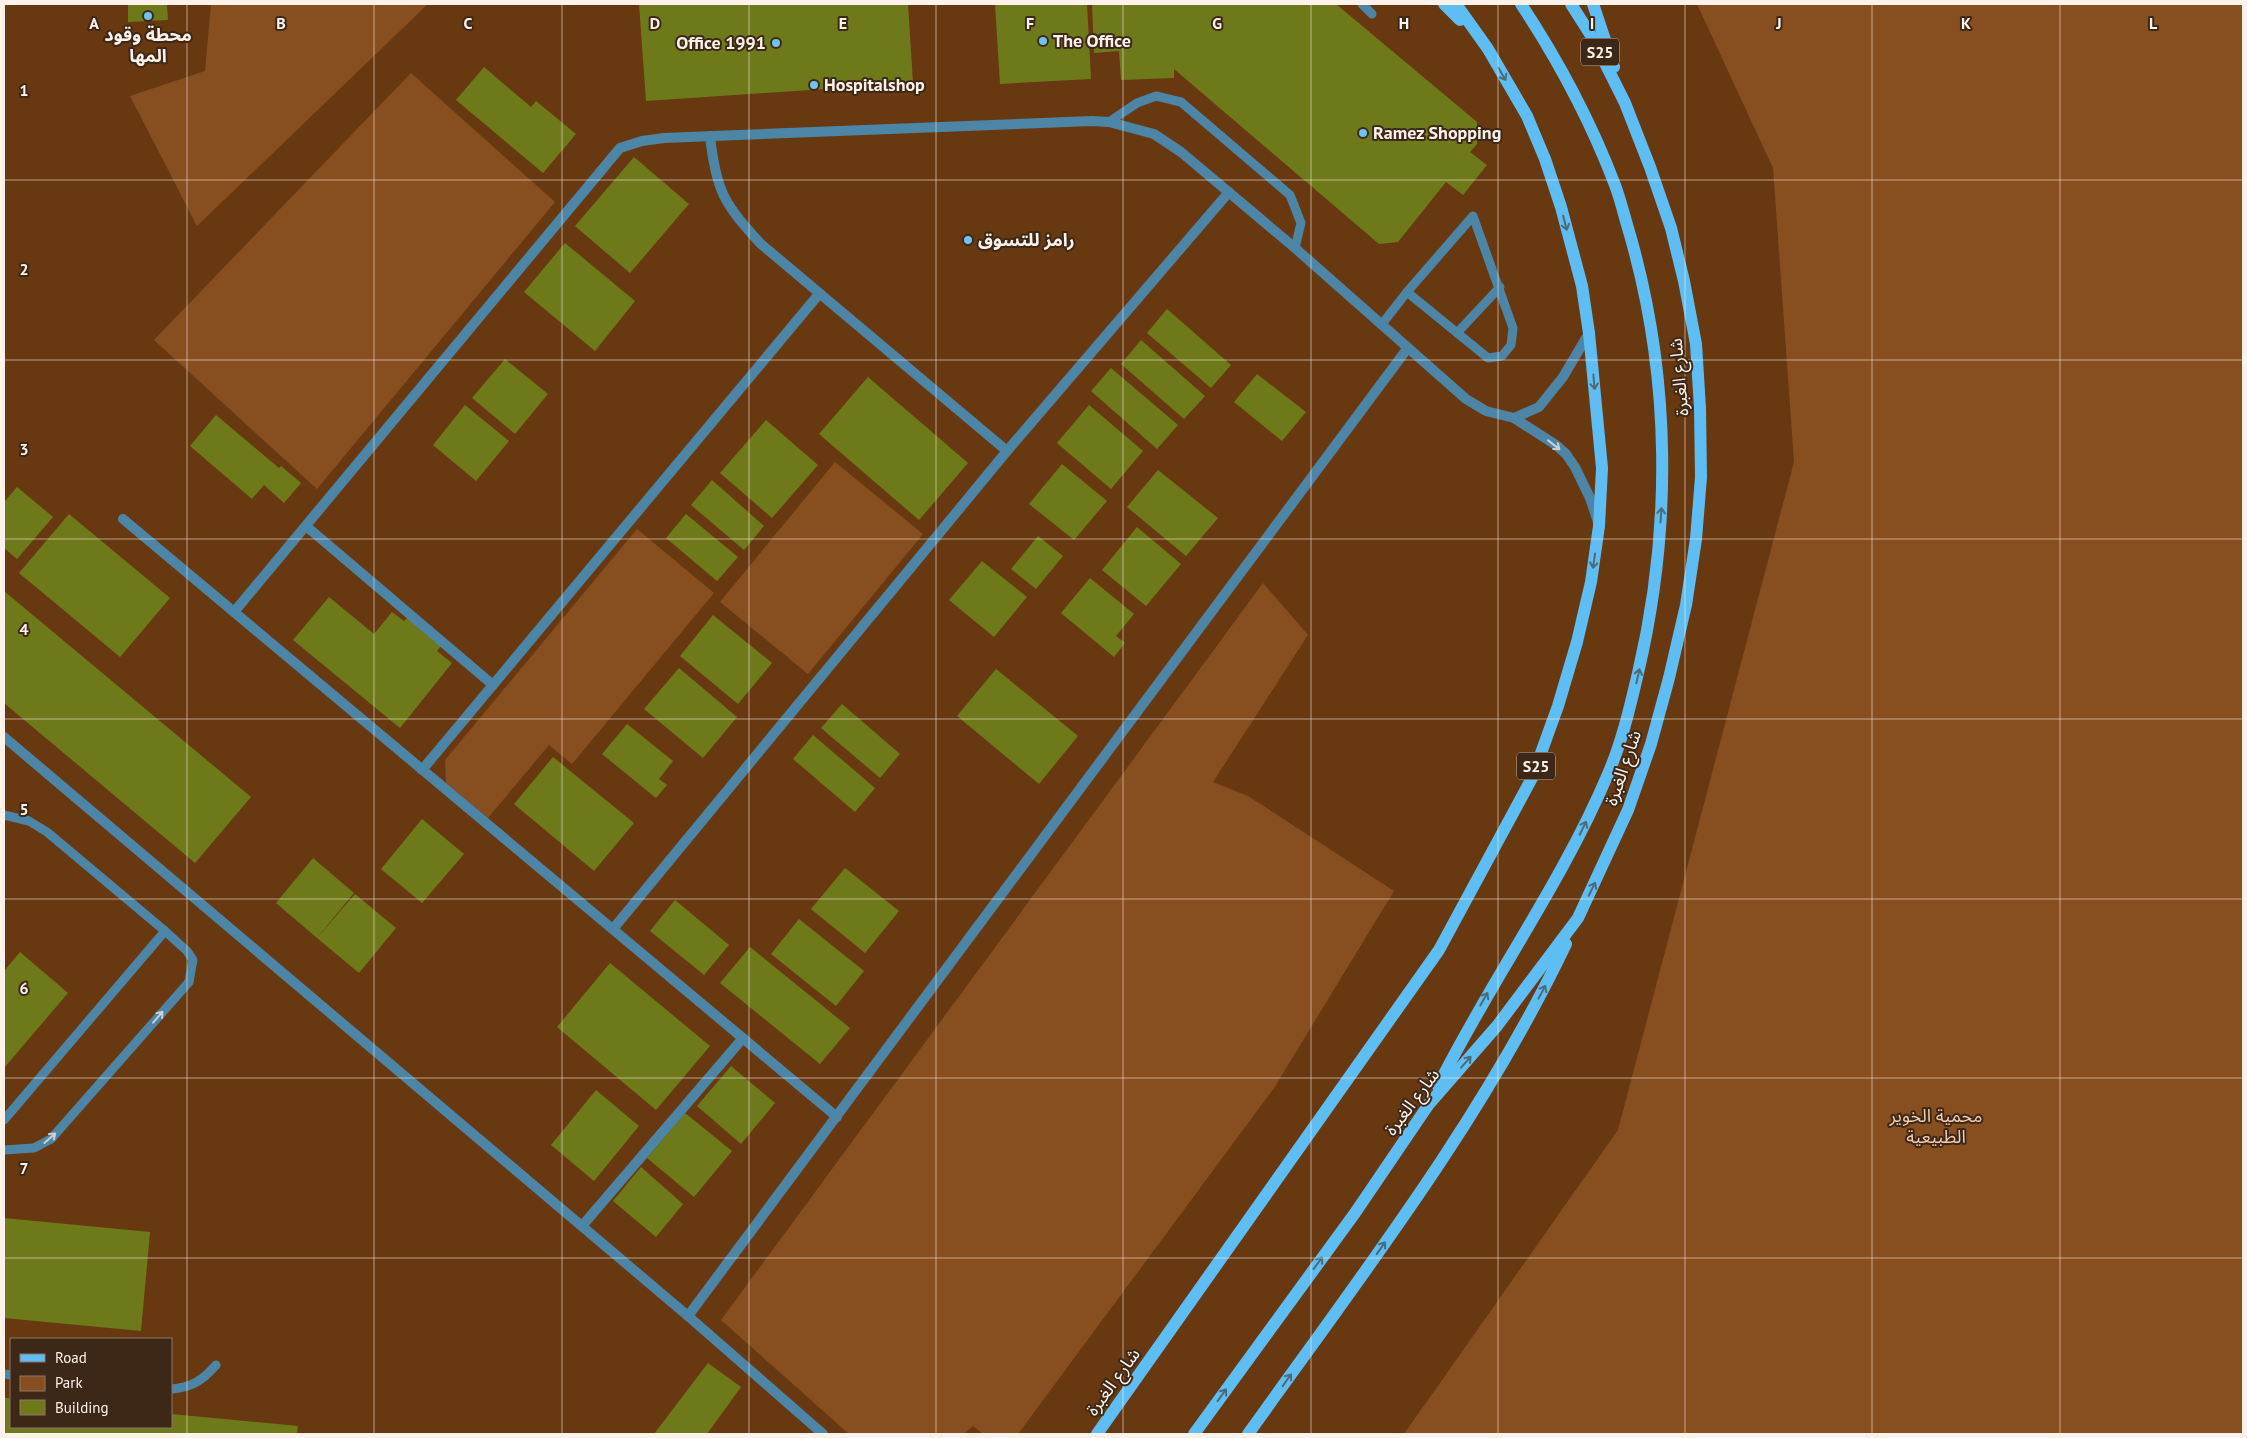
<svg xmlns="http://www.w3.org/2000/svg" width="2247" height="1438" font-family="'PT Sans','Noto Sans Arabic',sans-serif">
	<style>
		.green { fill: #874e20 }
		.building { fill: #6e7919 }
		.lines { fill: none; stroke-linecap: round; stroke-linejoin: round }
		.service { stroke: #4c85a6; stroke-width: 9 }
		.minor { stroke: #4c85a6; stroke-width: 10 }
		.primary { stroke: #5ebef4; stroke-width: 12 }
		.oneway { stroke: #4c6b7a }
		.oneway2 { stroke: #c9d1d6 }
		.grid { fill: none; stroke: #fff2ea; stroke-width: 1; stroke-opacity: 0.55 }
		.poi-dot { fill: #6ec2f3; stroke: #3d2717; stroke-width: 2 }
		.labels { text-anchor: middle; stroke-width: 4; stroke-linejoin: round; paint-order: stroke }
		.shield { fill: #3d2717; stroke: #c5b5ab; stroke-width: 1 }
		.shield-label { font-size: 16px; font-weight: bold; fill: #fff2ea }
		.poi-label { font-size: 18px; font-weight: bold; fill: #fff2ea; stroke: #3d2717; text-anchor: start }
		.street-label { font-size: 18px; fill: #fff2ea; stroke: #3d2717 }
		.park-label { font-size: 18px; fill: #f3cbb0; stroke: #3d2717 }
		.grid-label { font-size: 16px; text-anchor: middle; font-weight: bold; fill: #fff2ea; stroke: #3d2717; stroke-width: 4; stroke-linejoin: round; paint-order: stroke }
	</style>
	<rect width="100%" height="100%" fill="#683911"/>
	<!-- green -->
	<g class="green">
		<polygon points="211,4 428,4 197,226 130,96 205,71"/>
		<polygon points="1697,4 2243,4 2243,1434 1404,1434 1618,1130 1794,462 1773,168"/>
		<polygon points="411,73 555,202 317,489 154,340"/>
		<polygon points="835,462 923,534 808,674 720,602"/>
		<polygon points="637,529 714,593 572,764 549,745 488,818 446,783 445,760"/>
		<polygon points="1263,583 1308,635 1213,782 1248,796 1394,891 1274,1088 1018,1434 983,1434 973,1426 964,1434 849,1434 721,1320"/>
	</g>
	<!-- building -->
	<g class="building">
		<polygon points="128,4 167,4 168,20 128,22"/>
		<polygon points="639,4 908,4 913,83 646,101"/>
		<polygon points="995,4 1087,4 1091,79 1000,84"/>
		<polygon points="1092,4 1336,4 1477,122 1477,144 1470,152 1487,165 1463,195 1446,182 1398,242 1379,244 1174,69 1174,78 1121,80 1119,51 1094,53"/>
		<polygon points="484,67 531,107 536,101 576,134 543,173 456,100"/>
		<polygon points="634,157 689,204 630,273 575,226"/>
		<polygon points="565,243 635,301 595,351 524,292"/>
		<polygon points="1167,309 1231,365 1211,388 1147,333"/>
		<polygon points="1141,340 1205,396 1184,419 1121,364"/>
		<polygon points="505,359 548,394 515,434 472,398"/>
		<polygon points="1111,368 1178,425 1157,449 1091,391"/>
		<polygon points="1257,374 1306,412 1282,441 1234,402"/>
		<polygon points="868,377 968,463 919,520 819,434"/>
		<polygon points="465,405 509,441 476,481 433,445"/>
		<polygon points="1089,405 1143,451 1111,489 1057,443"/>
		<polygon points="216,415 279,468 281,466 301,483 284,503 264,485 252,499 190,446"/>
		<polygon points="766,420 818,465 772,518 720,473"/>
		<polygon points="1062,464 1107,501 1074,540 1029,504"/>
		<polygon points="1158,470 1218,518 1186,556 1127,507"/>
		<polygon points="712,480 764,526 744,550 691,505"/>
		<polygon points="17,487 53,517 17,559 4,548 4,502"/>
		<polygon points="69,514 170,598 120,657 19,573"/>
		<polygon points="686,514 738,557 717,581 666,538"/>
		<polygon points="1137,527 1181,564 1146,606 1102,570"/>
		<polygon points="1038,536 1063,556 1036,589 1011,569"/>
		<polygon points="982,561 1027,597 994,637 949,600"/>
		<polygon points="1090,578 1134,614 1116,636 1125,643 1114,657 1061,613"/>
		<polygon points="4,591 251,797 195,863 4,703"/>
		<polygon points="329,597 374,634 392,612 404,621 408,617 442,645 437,651 452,663 400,728 293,640"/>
		<polygon points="713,615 772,663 738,704 680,656"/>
		<polygon points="679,668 737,717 703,758 644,709"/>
		<polygon points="996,669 1078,736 1039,784 957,716"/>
		<polygon points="842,704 900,754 880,778 821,728"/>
		<polygon points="627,724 673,761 659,779 667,785 656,798 602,754"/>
		<polygon points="813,735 875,788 855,812 793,759"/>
		<polygon points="553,757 634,823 594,871 514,804"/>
		<polygon points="422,819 464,854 422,903 381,869"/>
		<polygon points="313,858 354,893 317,938 276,903"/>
		<polygon points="845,868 899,911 865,953 811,909"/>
		<polygon points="355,894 396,928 359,973 317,938"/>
		<polygon points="675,900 729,945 704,975 650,931"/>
		<polygon points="799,919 864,971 836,1006 771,954"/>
		<polygon points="750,947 850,1028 820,1064 720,983"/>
		<polygon points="20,952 68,993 4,1068 4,971"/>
		<polygon points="610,963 710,1046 656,1110 557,1027"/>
		<polygon points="731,1066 775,1103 741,1144 697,1106"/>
		<polygon points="596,1090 639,1126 594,1181 551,1145"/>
		<polygon points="685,1113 732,1151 694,1197 647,1158"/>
		<polygon points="641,1167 683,1204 656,1237 613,1201"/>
		<polygon points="4,1218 150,1232 141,1331 4,1318"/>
		<polygon points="708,1363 741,1387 707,1434 654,1434"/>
		<polygon points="4,1398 11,1398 11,1427 171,1427 171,1414 298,1426 297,1434 4,1434"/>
	</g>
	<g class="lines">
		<!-- service -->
		<g class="service">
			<polyline points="1362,4 1372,14"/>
			<polyline points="1109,122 1137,103 1156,96 1181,102 1290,195 1301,223 1295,248"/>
			<polyline points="1382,324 1407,292 1488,358 1502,356 1511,345 1513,328 1473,216 1407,292"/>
			<polyline points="1457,333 1500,287"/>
			<polyline points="4,815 29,821 47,832 165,931 187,951 193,960 189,982 51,1139 34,1148 4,1150"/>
			<polyline points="4,1120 165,931"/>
			<polyline points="4,1374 11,1375"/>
			<path d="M171,1389C191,1388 203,1380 216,1365"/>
		</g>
		<!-- minor -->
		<g class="minor">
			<path d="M710,136C716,191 724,204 761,244L1007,451"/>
			<polyline points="1514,418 1539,407 1563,377 1589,333"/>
			<polyline points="123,519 837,1117"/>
			<polyline points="306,526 493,685"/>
			<polyline points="234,612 620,148 642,141 664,138 1092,121 1109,122 1154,134 1181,152 1295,248 1466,399 1486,411 1514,418 1556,445 1566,454 1575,467 1590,498 1598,522"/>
			<polyline points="4,737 688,1316 823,1434"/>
			<polyline points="422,770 819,294"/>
			<polyline points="613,929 1007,451 1229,192"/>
			<polyline points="582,1226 743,1038"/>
			<polyline points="688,1316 1407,349"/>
		</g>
		<!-- primary -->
		<g class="primary">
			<polyline points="1444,4 1460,20"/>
			<polyline points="1593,4 1614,67"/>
			<path d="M1438,1086C1491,980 1562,883 1608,774C1622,742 1630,707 1638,673C1672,529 1671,378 1630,235C1625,219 1621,201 1615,185C1591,122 1558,60 1521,4"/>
			<polyline points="1097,1434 1439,950 1532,778 1558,706 1577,642 1591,582 1599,526 1602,468 1589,333 1582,286 1561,207 1545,159 1527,116 1488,49 1456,4"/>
			<polyline points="1194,1434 1355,1213 1429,1104 1497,1026 1578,918 1628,810 1651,744 1669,678 1686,605 1696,539 1701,477 1700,408 1696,344 1684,281 1671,228 1650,167 1625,103 1592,37 1571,4"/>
			<path d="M1248,1434C1361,1276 1482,1120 1566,944"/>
		</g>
	</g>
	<!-- one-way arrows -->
	<defs><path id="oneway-shaft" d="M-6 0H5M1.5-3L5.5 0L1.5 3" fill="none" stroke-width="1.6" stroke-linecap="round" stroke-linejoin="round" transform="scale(1.25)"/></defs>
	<g class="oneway">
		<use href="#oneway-shaft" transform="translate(1502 74) rotate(60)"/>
		<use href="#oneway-shaft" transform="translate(1565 223) rotate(75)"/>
		<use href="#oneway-shaft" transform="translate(1594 382) rotate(85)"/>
		<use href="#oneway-shaft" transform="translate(1661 515) rotate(-86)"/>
		<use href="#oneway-shaft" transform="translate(1594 561) rotate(98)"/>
		<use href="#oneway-shaft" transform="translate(1638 676) rotate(-77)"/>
		<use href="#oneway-shaft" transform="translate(1583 828) rotate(-64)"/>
		<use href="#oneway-shaft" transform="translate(1592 889) rotate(-64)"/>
		<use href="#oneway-shaft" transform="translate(1542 992) rotate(-62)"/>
		<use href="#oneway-shaft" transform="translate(1484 999) rotate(-60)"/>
		<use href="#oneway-shaft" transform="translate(1466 1062) rotate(-49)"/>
		<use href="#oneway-shaft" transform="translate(1381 1248) rotate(-55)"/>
		<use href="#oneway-shaft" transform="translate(1318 1263) rotate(-54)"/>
		<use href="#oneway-shaft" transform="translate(1287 1380) rotate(-55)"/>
		<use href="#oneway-shaft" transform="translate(1222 1395) rotate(-54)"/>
	</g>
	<g class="oneway2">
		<use href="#oneway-shaft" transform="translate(1554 445) rotate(38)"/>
		<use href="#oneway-shaft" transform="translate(158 1017) rotate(-49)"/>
		<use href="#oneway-shaft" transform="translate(50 1138) rotate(-41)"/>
	</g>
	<!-- grid -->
	<path class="grid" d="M187,4V1434M374,4V1434M562,4V1434M749,4V1434M936,4V1434M1123,4V1434M1311,4V1434M1498,4V1434M1685,4V1434M1872,4V1434M2060,4V1434M4,180H2243M4,360H2243M4,539H2243M4,719H2243M4,899H2243M4,1078H2243M4,1258H2243"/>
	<!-- markers -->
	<g class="poi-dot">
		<circle cx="148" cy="16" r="5"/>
		<circle cx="1043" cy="41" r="5"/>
		<circle cx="776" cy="43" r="5"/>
		<circle cx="814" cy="85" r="5"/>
		<circle cx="1363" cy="133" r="5"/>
		<circle cx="968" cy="240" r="5"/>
	</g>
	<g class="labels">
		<!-- shield labels -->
		<g class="shield">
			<rect x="1581" y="38.5" width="38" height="27" rx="4"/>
			<rect x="1517" y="752.5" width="38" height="27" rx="4"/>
		</g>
		<g class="shield-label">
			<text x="1600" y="58">S25</text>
			<text x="1536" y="772">S25</text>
		</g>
		<!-- poi labels -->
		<g class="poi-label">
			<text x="148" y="41" text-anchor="middle">محطة وقود<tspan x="148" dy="21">المها</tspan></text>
			<text x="1053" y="47">The Office</text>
			<text x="766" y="49" text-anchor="end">Office 1991</text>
			<text x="824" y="91">Hospitalshop</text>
			<text x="1373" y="139">Ramez Shopping</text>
			<text x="978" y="246">رامز للتسوق</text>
		</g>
		<!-- street labels -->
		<g class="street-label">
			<text transform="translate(1679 377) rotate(-95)" y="6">شارع الغبرة</text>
			<text transform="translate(1623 768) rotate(-71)" y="6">شارع الغبرة</text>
			<text transform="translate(1412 1102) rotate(-53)" y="6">شارع الغبرة</text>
			<text transform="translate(1113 1382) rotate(-54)" y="6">شارع الغبرة</text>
		</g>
		<!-- park labels -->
		<g class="park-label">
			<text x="1936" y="1122">محمية الخوير<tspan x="1936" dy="21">الطبيعية</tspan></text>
		</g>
	</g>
	<g class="grid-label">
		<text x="94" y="29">A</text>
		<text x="281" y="29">B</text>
		<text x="468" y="29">C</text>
		<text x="655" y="29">D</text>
		<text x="843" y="29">E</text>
		<text x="1030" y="29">F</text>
		<text x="1217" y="29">G</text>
		<text x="1404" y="29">H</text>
		<text x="1592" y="29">I</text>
		<text x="1779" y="29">J</text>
		<text x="1966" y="29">K</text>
		<text x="2153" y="29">L</text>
		<text x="24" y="96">1</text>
		<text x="24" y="275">2</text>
		<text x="24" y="455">3</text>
		<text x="24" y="635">4</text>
		<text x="24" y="815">5</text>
		<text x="24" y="994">6</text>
		<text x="24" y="1174">7</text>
	</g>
	<!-- border -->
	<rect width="2247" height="1438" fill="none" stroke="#fff2ea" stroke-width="10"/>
	<!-- legend -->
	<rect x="10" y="1338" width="162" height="90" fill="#3d2717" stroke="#8b786b"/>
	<rect x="20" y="1354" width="25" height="8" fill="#5ebef4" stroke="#8b786b"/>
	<text x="55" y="1363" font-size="15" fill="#fff2ea">Road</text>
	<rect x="20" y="1376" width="25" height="15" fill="#874e20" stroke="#8b786b"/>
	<text x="55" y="1388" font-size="15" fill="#fff2ea">Park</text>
	<rect x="20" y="1400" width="25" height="15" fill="#6e7919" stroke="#8b786b"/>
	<text x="55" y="1413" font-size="15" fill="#fff2ea">Building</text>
</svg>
